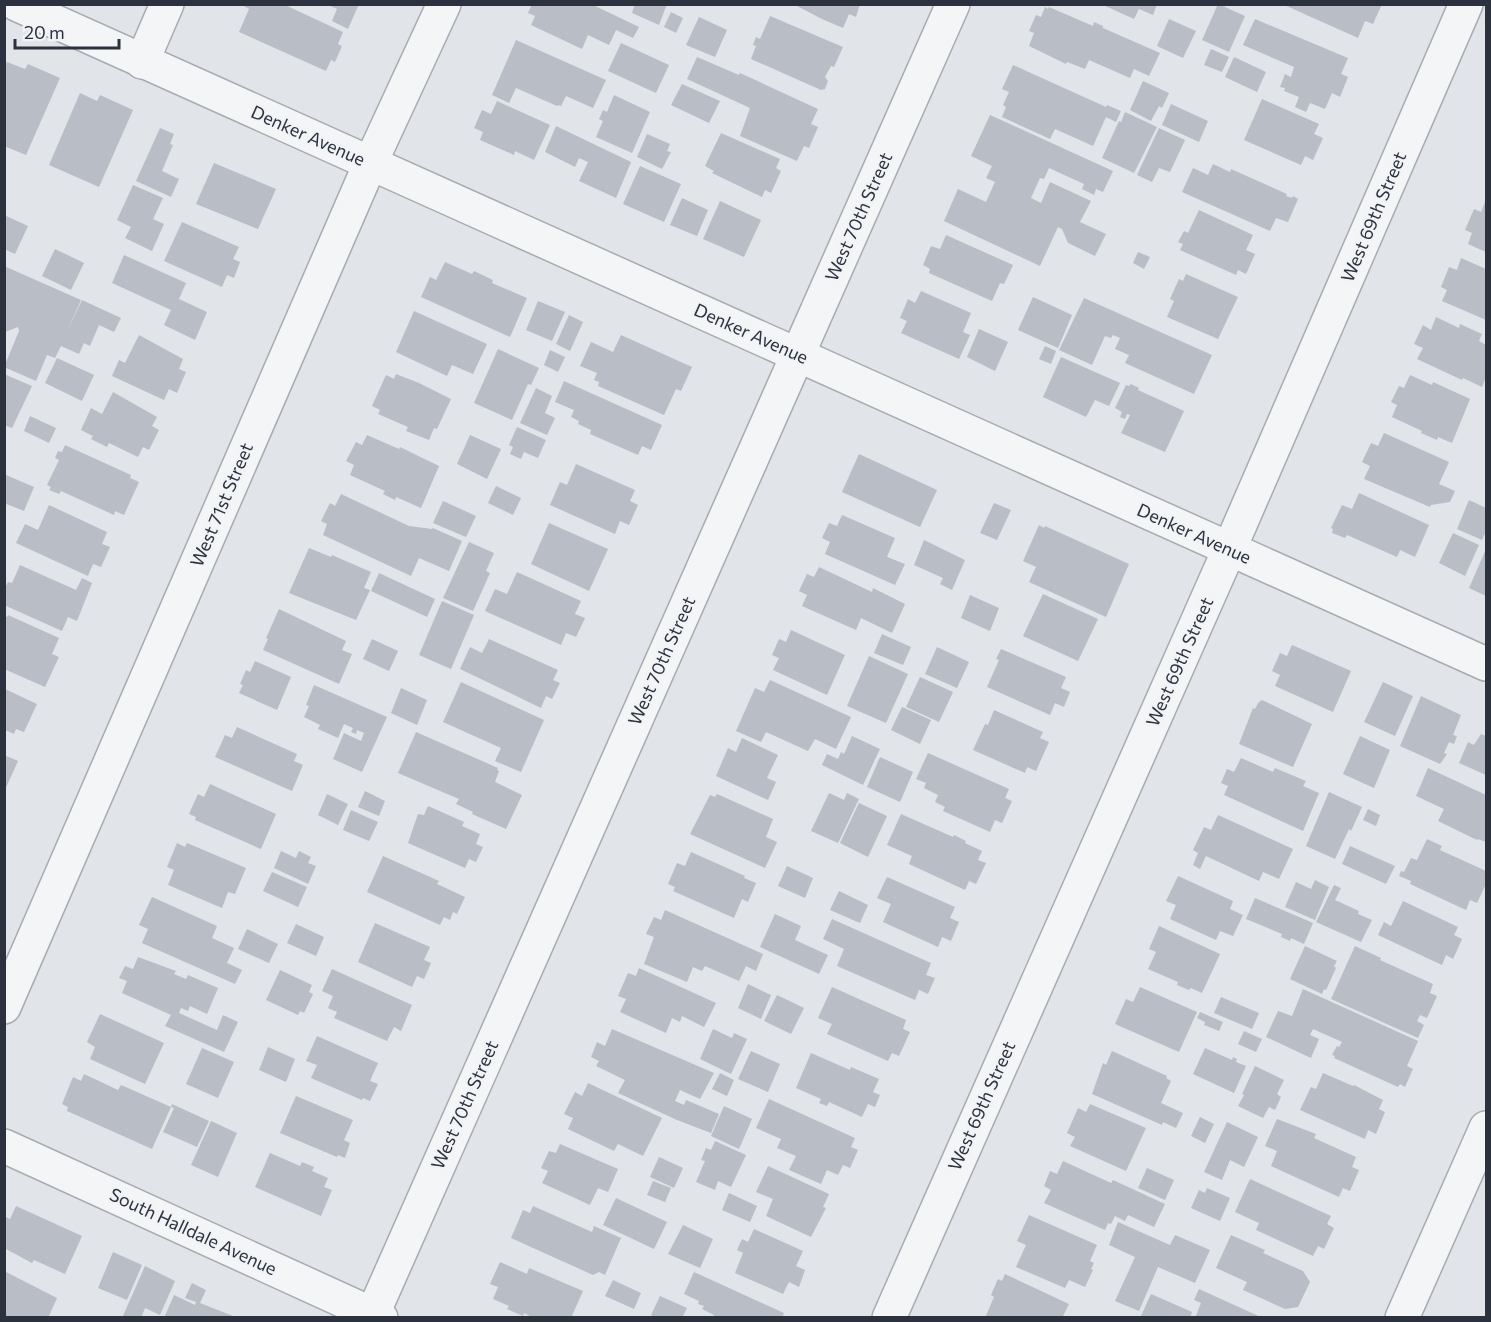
<svg xmlns="http://www.w3.org/2000/svg" width="1491" height="1322" font-family="Commissioner,sans-serif">
	<style>
		.building { fill: #b9bdc5 }
		.lines { fill: none; stroke-linecap: round; stroke-linejoin: round }
		.minor-casing { stroke: #a7abb2; stroke-width: 36 }
		.minor { stroke: #f3f5f7; stroke-width: 33 }
		.labels { text-anchor: middle; stroke-width: 4.5; stroke-linejoin: round; paint-order: stroke }
		.street-label { font-size: 18px; fill: #2b323e; stroke: #f1f3f6 }
	</style>
	<rect width="100%" height="100%" fill="#e1e4e8"/>
	<!-- building -->
	<g class="building">
		<polygon points="245,4 283,4 343,32 338,44 342,46 335,62 331,60 326,71 239,32 249,9 244,6"/>
		<polygon points="326,4 359,4 348,29 332,21 337,9"/>
		<polygon points="532,4 591,4 639,27 633,38 616,30 609,45 588,35 582,49 531,25 535,16 528,13"/>
		<polygon points="635,4 667,4 659,25 632,13"/>
		<polygon points="797,4 860,4 856,17 849,14 843,28 822,19 797,6"/>
		<polygon points="1101,4 1157,4 1153,15 1139,9 1134,19"/>
		<polygon points="1218,4 1245,16 1229,52 1202,40"/>
		<polygon points="1282,4 1382,4 1373,24 1365,21 1358,38"/>
		<polygon points="1045,7 1048,9 1049,7 1093,26 1094,22 1103,26 1103,28 1160,53 1149,76 1134,69 1130,78 1089,60 1085,69 1067,62 1066,64 1029,46 1034,33 1029,31 1036,15 1041,17"/>
		<polygon points="671,12 683,18 676,33 664,27"/>
		<polygon points="770,16 843,47 834,67 831,66 825,77 828,81 825,89 821,90 751,59 756,46 753,45 756,37 760,39"/>
		<polygon points="699,17 727,30 715,57 686,45"/>
		<polygon points="1169,19 1196,31 1183,58 1157,46"/>
		<polygon points="1255,19 1348,58 1341,74 1348,77 1340,97 1332,93 1325,109 1310,103 1306,112 1295,107 1299,97 1284,91 1285,88 1280,87 1285,74 1291,77 1294,67 1243,45"/>
		<polygon points="516,40 606,80 593,108 566,96 561,106 558,105 557,106 516,88 509,103 492,95"/>
		<polygon points="621,43 669,65 656,93 608,71"/>
		<polygon points="1211,49 1229,57 1222,72 1204,65"/>
		<polygon points="697,57 739,75 740,73 818,109 811,124 818,127 809,148 804,146 797,161 740,136 750,108 687,79"/>
		<polygon points="1234,57 1266,72 1257,92 1225,77"/>
		<polygon points="7,62 25,69 28,64 60,78 26,155 4,146 4,68"/>
		<polygon points="1013,65 1106,107 1107,105 1121,111 1116,122 1106,117 1093,146 1055,129 1050,139 1002,117 1006,107 1003,105 1009,92 1002,89"/>
		<polygon points="1143,81 1169,93 1162,108 1159,106 1151,121 1130,110"/>
		<polygon points="682,84 720,101 709,123 671,105"/>
		<polygon points="80,93 97,101 100,95 133,110 99,187 49,165"/>
		<polygon points="614,95 650,112 632,153 596,137 603,121 599,119 603,110 607,112"/>
		<polygon points="1262,99 1319,124 1314,134 1323,138 1313,160 1305,156 1301,165 1244,140"/>
		<polygon points="497,101 550,125 534,160 515,151 514,155 480,140 483,132 474,128 482,110 491,114"/>
		<polygon points="1171,104 1208,121 1199,142 1162,125"/>
		<polygon points="1125,112 1157,127 1134,173 1102,158 1119,121 1121,122"/>
		<polygon points="990,115 1113,171 1103,192 1096,189 1094,195 1082,189 1084,184 1049,168 1044,179 1040,178 1031,198 1041,203 1050,182 1091,201 1080,222 1106,234 1095,256 1068,243 1062,229 1058,227 1040,266 944,221 958,189 986,202 995,182 986,178 992,166 971,156"/>
		<polygon points="556,126 631,162 616,198 579,181 588,162 579,158 575,167 545,152"/>
		<polygon points="160,128 174,134 170,144 173,145 162,171 179,179 171,197 136,181"/>
		<polygon points="1159,128 1185,140 1170,172 1159,168 1152,182 1137,175"/>
		<polygon points="721,133 780,159 776,168 781,171 771,193 765,190 762,197 712,173 714,171 705,166"/>
		<polygon points="647,134 670,144 667,151 671,152 662,169 637,157"/>
		<polygon points="214,163 276,189 258,229 196,204"/>
		<polygon points="1213,164 1230,172 1231,169 1287,194 1286,196 1292,198 1293,196 1298,199 1288,222 1276,218 1270,231 1182,192 1193,168 1208,175"/>
		<polygon points="640,166 681,184 664,222 623,204"/>
		<polygon points="133,185 163,198 153,219 164,224 152,251 125,238 131,227 117,220"/>
		<polygon points="682,198 708,210 697,236 670,225"/>
		<polygon points="1486,200 1486,252 1468,244 1472,233 1465,230 1474,209 1481,212"/>
		<polygon points="720,201 761,220 744,257 703,239"/>
		<polygon points="1199,210 1253,235 1246,250 1255,254 1246,274 1238,270 1236,275 1180,250 1183,244 1178,242 1184,231 1188,233"/>
		<polygon points="4,215 28,226 15,254 4,249"/>
		<polygon points="182,222 239,247 233,259 240,262 234,278 227,275 222,287 164,261"/>
		<polygon points="946,235 1013,265 1004,284 1000,283 992,301 929,273 930,269 923,265 931,246 940,249"/>
		<polygon points="55,249 84,263 71,290 42,276"/>
		<polygon points="1138,252 1150,257 1144,269 1133,263"/>
		<polygon points="124,255 186,283 179,299 207,312 195,340 164,325 171,310 112,283"/>
		<polygon points="1461,258 1486,269 1486,320 1442,301 1447,290 1441,287 1449,267 1457,270"/>
		<polygon points="445,262 472,274 474,271 493,280 492,283 527,298 510,337 421,297 430,277 436,280"/>
		<polygon points="4,266 81,300 67,331 82,300 121,318 114,332 99,325 90,346 84,343 79,354 61,346 55,358 47,355 36,381 4,367 19,331 18,327 5,332 4,330 4,307 6,307 4,306"/>
		<polygon points="1186,274 1238,297 1218,339 1167,317 1174,301 1170,299 1179,279 1183,281"/>
		<polygon points="921,291 971,313 963,332 970,335 959,359 901,333 907,321 900,318 908,299 915,303"/>
		<polygon points="1033,297 1072,315 1058,348 1018,330"/>
		<polygon points="1084,298 1212,355 1194,394 1125,363 1129,355 1115,349 1120,338 1113,335 1111,338 1105,336 1092,365 1059,350"/>
		<polygon points="538,301 565,312 552,341 526,330"/>
		<polygon points="414,311 487,344 473,374 452,365 447,376 396,352"/>
		<polygon points="569,315 583,322 570,351 556,344"/>
		<polygon points="1436,317 1459,328 1460,324 1482,334 1479,341 1486,345 1486,377 1482,387 1463,378 1462,380 1417,359 1423,348 1414,344 1423,325 1431,330"/>
		<polygon points="979,329 1008,342 995,371 967,357"/>
		<polygon points="139,335 183,359 179,369 186,372 177,393 169,389 164,400 112,376 119,360 125,363"/>
		<polygon points="621,335 692,367 681,391 676,389 664,415 598,386 599,382 594,380 597,373 580,366 591,342 613,352"/>
		<polygon points="1045,346 1056,351 1051,364 1039,359"/>
		<polygon points="498,349 539,368 531,385 528,384 512,420 474,403"/>
		<polygon points="550,350 565,357 558,372 544,365"/>
		<polygon points="1061,357 1120,383 1109,406 1095,400 1086,417 1043,397"/>
		<polygon points="57,358 94,375 82,401 45,383"/>
		<polygon points="4,374 32,386 12,428 4,425"/>
		<polygon points="396,374 419,383 451,399 437,429 434,428 429,440 406,431 408,427 378,414 380,410 372,406 386,375 394,379"/>
		<polygon points="1410,375 1432,385 1433,382 1470,399 1452,443 1438,437 1437,440 1421,433 1422,431 1392,417 1397,405 1391,402 1399,386 1404,388"/>
		<polygon points="564,381 662,425 651,450 642,446 638,455 590,434 591,430 578,424 579,421 571,417 574,410 555,402"/>
		<polygon points="1131,384 1139,388 1138,390 1184,411 1165,452 1121,433 1130,415 1127,414 1125,419 1120,417 1122,412 1115,408 1126,385 1129,386"/>
		<polygon points="536,388 552,396 545,413 555,418 547,435 520,423"/>
		<polygon points="113,392 157,417 152,426 159,430 149,450 143,447 138,457 109,443 107,447 91,439 93,436 81,430 91,408 102,414"/>
		<polygon points="30,416 56,428 49,443 24,431"/>
		<polygon points="517,427 546,440 538,458 524,452 521,459 510,454 513,447 509,445"/>
		<polygon points="1384,433 1449,462 1439,484 1455,491 1450,502 1431,505 1430,507 1364,479 1370,466 1362,462 1371,443 1378,446"/>
		<polygon points="367,435 399,449 400,447 439,466 421,508 396,497 395,500 383,494 385,491 350,475 354,465 346,461 356,442 362,445"/>
		<polygon points="470,435 501,449 487,479 457,464"/>
		<polygon points="65,445 131,475 130,478 139,482 124,515 115,511 114,515 61,491 59,494 49,490 51,487 47,485 59,460 55,458 58,451 62,452"/>
		<polygon points="859,454 937,490 920,527 842,492"/>
		<polygon points="576,464 635,490 630,501 638,505 629,525 620,521 615,534 550,505 560,482 567,485"/>
		<polygon points="6,475 34,487 24,511 4,503"/>
		<polygon points="496,486 521,498 513,515 488,503"/>
		<polygon points="1359,493 1429,525 1415,557 1400,550 1397,557 1347,535 1345,538 1332,533 1333,529 1331,528 1342,505 1352,509"/>
		<polygon points="341,494 409,526 432,529 433,528 462,541 449,571 419,558 411,576 323,535 327,524 321,521 330,503 335,506"/>
		<polygon points="1469,500 1486,508 1486,531 1482,540 1457,529"/>
		<polygon points="443,501 476,516 466,537 433,523"/>
		<polygon points="994,503 1011,510 997,540 980,533"/>
		<polygon points="49,505 107,532 102,544 110,547 101,567 93,564 88,576 16,543 25,524 38,530"/>
		<polygon points="842,515 895,538 887,557 905,564 895,585 825,554 830,542 822,538 829,523 837,526"/>
		<polygon points="549,523 608,549 589,591 531,564"/>
		<polygon points="1039,525 1044,528 1045,526 1129,564 1106,617 1029,582 1036,567 1023,561"/>
		<polygon points="1453,533 1479,545 1465,576 1439,563"/>
		<polygon points="924,540 965,560 952,590 940,584 943,578 914,565"/>
		<polygon points="469,542 494,553 486,571 490,573 473,611 443,598"/>
		<polygon points="309,548 331,557 332,555 371,572 364,588 370,590 356,620 289,593"/>
		<polygon points="1486,549 1486,596 1469,588"/>
		<polygon points="20,565 76,590 82,578 92,583 77,621 68,617 62,631 4,605 4,590 8,582 12,583"/>
		<polygon points="819,567 872,592 873,588 905,604 892,633 861,618 856,630 802,606 807,595 799,591 807,574 814,577"/>
		<polygon points="517,572 581,601 575,614 585,618 576,637 566,633 561,645 485,611 495,589 507,594"/>
		<polygon points="379,573 435,599 427,617 371,591"/>
		<polygon points="1043,594 1098,619 1078,661 1023,636"/>
		<polygon points="970,595 999,608 990,631 961,618"/>
		<polygon points="442,601 474,615 451,669 419,655"/>
		<polygon points="279,609 346,641 342,650 352,654 339,684 263,650 268,639 266,638"/>
		<polygon points="8,615 59,638 52,654 59,657 45,687 4,669 4,616 7,617"/>
		<polygon points="791,630 845,655 827,695 773,670 779,658 772,655 779,639 786,642"/>
		<polygon points="882,634 911,647 903,665 874,653"/>
		<polygon points="372,639 398,651 389,671 363,659"/>
		<polygon points="489,639 558,670 553,680 560,683 552,699 546,696 541,708 460,669 470,647 482,653"/>
		<polygon points="1292,645 1351,671 1333,712 1275,686 1280,675 1272,671 1280,653 1287,656"/>
		<polygon points="937,647 969,662 957,688 925,674"/>
		<polygon points="1001,649 1066,677 1061,688 1070,692 1064,707 1055,703 1050,715 987,687 999,660 996,659"/>
		<polygon points="869,656 908,674 886,723 847,706"/>
		<polygon points="255,661 291,677 277,710 239,693 243,685 240,684 246,670 250,672"/>
		<polygon points="920,677 953,692 939,722 906,707"/>
		<polygon points="770,680 851,717 836,749 815,739 808,751 766,732 761,742 736,731 755,688 764,692"/>
		<polygon points="461,682 544,720 521,772 495,761 501,748 443,722"/>
		<polygon points="1383,682 1413,696 1395,736 1364,722"/>
		<polygon points="314,685 387,717 362,772 333,759 344,733 361,741 364,733 357,730 356,734 351,732 353,728 344,724 338,738 318,729 320,725 304,717 309,706 306,705"/>
		<polygon points="401,688 427,700 417,725 391,713"/>
		<polygon points="5,689 37,704 24,732 16,729 14,734 5,730"/>
		<polygon points="1421,696 1461,715 1453,735 1457,736 1454,744 1449,742 1444,753 1447,754 1440,764 1400,746"/>
		<polygon points="1262,700 1312,724 1293,767 1239,744 1253,708 1255,709 1258,703"/>
		<polygon points="902,707 931,720 920,744 891,730"/>
		<polygon points="994,710 1043,732 1040,738 1049,742 1036,771 1027,767 1025,773 973,750 985,724 988,725"/>
		<polygon points="237,727 297,754 294,761 303,765 292,791 215,757 225,735 232,738"/>
		<polygon points="416,732 498,768 497,770 499,771 495,782 522,795 506,829 472,814 473,812 456,804 459,799 398,773"/>
		<polygon points="1481,734 1486,736 1486,775 1459,763 1468,742 1474,745"/>
		<polygon points="852,736 880,749 863,785 822,765 827,754 838,759 841,752 844,754"/>
		<polygon points="1360,736 1390,750 1374,788 1343,774"/>
		<polygon points="742,738 778,755 767,778 776,782 768,800 716,776 728,748 736,752"/>
		<polygon points="928,753 1009,789 1005,798 1012,801 1002,823 995,820 990,832 943,811 945,807 935,802 938,795 924,788 926,783 916,779"/>
		<polygon points="4,755 18,761 4,792"/>
		<polygon points="880,757 913,772 900,802 867,787"/>
		<polygon points="1241,758 1273,772 1275,768 1306,781 1303,786 1319,793 1303,831 1224,795 1228,786 1221,783 1227,769 1234,772"/>
		<polygon points="1428,768 1486,795 1486,842 1478,839 1477,840 1438,821 1444,809 1416,796"/>
		<polygon points="210,784 276,814 261,849 195,820 196,817 189,814 198,794 204,797"/>
		<polygon points="365,791 385,801 379,816 358,807"/>
		<polygon points="1329,792 1362,807 1351,831 1349,829 1335,859 1306,846"/>
		<polygon points="829,793 844,800 847,793 859,799 838,843 811,831"/>
		<polygon points="327,794 348,804 338,825 318,815"/>
		<polygon points="717,794 773,819 766,837 777,842 765,868 690,834 710,795 715,797"/>
		<polygon points="859,803 887,816 868,857 840,843"/>
		<polygon points="428,806 464,822 462,826 480,834 476,844 483,847 476,862 469,859 465,868 408,843 418,814 424,815"/>
		<polygon points="1368,809 1380,815 1376,826 1363,820"/>
		<polygon points="351,810 378,822 369,841 343,830"/>
		<polygon points="901,814 953,837 954,835 966,841 965,843 982,851 978,860 986,863 976,884 969,881 965,890 909,864 912,856 887,845"/>
		<polygon points="1218,815 1293,849 1279,879 1263,872 1259,881 1206,856 1200,869 1193,865 1198,853 1193,850 1204,827 1211,830"/>
		<polygon points="1427,839 1442,846 1440,850 1486,871 1486,884 1477,903 1470,900 1466,910 1410,884 1411,881 1399,876 1401,871 1404,872 1411,858 1417,860"/>
		<polygon points="177,843 185,847 187,843 246,868 235,894 228,892 222,908 168,885 174,870 167,867"/>
		<polygon points="1350,846 1395,866 1386,884 1342,864"/>
		<polygon points="281,851 296,858 299,851 311,857 308,863 316,866 308,884 274,868"/>
		<polygon points="691,852 745,876 744,878 756,883 748,902 742,899 734,918 673,891 675,887 668,884 677,863 685,866"/>
		<polygon points="383,856 439,881 437,884 465,897 457,914 453,912 450,920 444,917 440,925 367,892"/>
		<polygon points="787,866 813,878 805,898 778,886"/>
		<polygon points="272,872 307,887 298,907 263,891"/>
		<polygon points="1178,876 1233,901 1230,909 1243,915 1233,936 1220,931 1216,940 1170,919 1176,905 1166,901"/>
		<polygon points="887,877 955,907 950,918 959,922 951,941 942,937 938,947 883,922 891,904 877,898"/>
		<polygon points="1315,880 1329,887 1315,920 1285,907 1296,882 1311,889"/>
		<polygon points="1334,885 1341,888 1335,900 1359,911 1358,914 1372,920 1361,942 1316,922"/>
		<polygon points="839,891 868,905 860,923 830,910"/>
		<polygon points="152,897 217,926 212,938 234,948 227,963 242,970 235,984 142,943 148,929 139,925"/>
		<polygon points="1255,898 1313,923 1304,944 1291,938 1290,941 1281,937 1282,934 1246,919"/>
		<polygon points="1403,901 1458,927 1454,935 1462,939 1453,959 1446,955 1442,965 1378,935 1384,922 1391,926"/>
		<polygon points="665,910 763,954 756,971 746,966 739,981 705,966 702,971 693,967 687,982 644,964 654,937 646,934 654,917 661,920"/>
		<polygon points="775,914 801,926 795,940 828,955 819,974 760,947"/>
		<polygon points="832,919 931,963 926,975 935,978 928,994 919,990 915,1000 837,966 844,949 823,939"/>
		<polygon points="375,923 430,947 424,960 431,963 424,979 417,976 412,987 358,962"/>
		<polygon points="296,924 324,937 316,956 287,943"/>
		<polygon points="1159,926 1220,954 1202,993 1191,988 1189,990 1177,985 1178,982 1148,969 1156,952 1149,949"/>
		<polygon points="247,929 278,944 269,963 238,949"/>
		<polygon points="1305,946 1337,961 1334,966 1336,968 1326,990 1324,989 1322,994 1290,979"/>
		<polygon points="1355,946 1381,958 1380,960 1433,984 1430,993 1437,996 1427,1018 1420,1015 1417,1021 1424,1025 1418,1038 1331,999"/>
		<polygon points="138,957 176,971 174,974 186,979 188,975 218,988 207,1014 190,1006 188,1011 181,1008 179,1013 217,1030 223,1015 238,1022 224,1052 165,1026 171,1015 122,993 127,981 119,978 125,966 133,969"/>
		<polygon points="639,968 716,1003 704,1027 682,1016 680,1022 672,1018 666,1033 620,1012 626,999 618,996 628,973 636,976"/>
		<polygon points="332,969 412,1005 401,1031 394,1027 387,1041 334,1018 337,1012 328,1008 333,996 322,991"/>
		<polygon points="280,970 312,985 309,992 313,994 304,1013 300,1011 298,1015 266,1000"/>
		<polygon points="748,984 771,995 761,1019 738,1008"/>
		<polygon points="832,987 906,1020 903,1029 910,1032 899,1056 892,1053 888,1061 827,1034 832,1024 818,1018"/>
		<polygon points="1140,987 1197,1012 1179,1052 1115,1024 1126,999 1133,1002"/>
		<polygon points="1303,989 1418,1041 1407,1066 1413,1069 1405,1087 1400,1084 1398,1087 1334,1058 1335,1056 1332,1055 1337,1046 1339,1047 1342,1042 1313,1029 1310,1035 1319,1039 1311,1058 1266,1037 1278,1011 1292,1016"/>
		<polygon points="777,995 804,1008 791,1034 764,1021"/>
		<polygon points="1221,997 1259,1013 1252,1029 1214,1013"/>
		<polygon points="1200,1012 1223,1022 1219,1031 1204,1025 1205,1022 1197,1018"/>
		<polygon points="100,1014 164,1043 145,1084 90,1059 95,1047 87,1042"/>
		<polygon points="612,1029 714,1073 700,1099 680,1090 675,1101 684,1105 686,1100 719,1114 711,1133 677,1120 618,1093 625,1080 596,1066 599,1061 591,1057 597,1042 605,1046"/>
		<polygon points="713,1029 732,1038 734,1033 747,1039 731,1074 700,1059"/>
		<polygon points="1244,1031 1262,1039 1256,1052 1238,1044"/>
		<polygon points="317,1036 378,1063 370,1081 378,1084 370,1101 363,1098 362,1100 311,1078 317,1065 306,1061"/>
		<polygon points="268,1047 295,1059 286,1082 259,1070"/>
		<polygon points="202,1048 234,1062 218,1098 186,1084"/>
		<polygon points="1205,1048 1232,1060 1233,1057 1237,1059 1236,1062 1246,1066 1234,1093 1193,1074"/>
		<polygon points="751,1051 780,1064 768,1092 738,1079"/>
		<polygon points="1112,1051 1167,1076 1166,1078 1171,1081 1161,1103 1183,1113 1176,1128 1163,1122 1162,1125 1092,1094 1103,1063 1106,1065"/>
		<polygon points="811,1053 850,1070 851,1067 879,1079 873,1092 880,1095 875,1107 868,1104 862,1117 829,1102 827,1106 819,1103 821,1099 796,1088"/>
		<polygon points="1255,1066 1284,1080 1277,1094 1281,1097 1275,1110 1269,1107 1263,1118 1238,1106 1244,1095 1242,1094"/>
		<polygon points="720,1073 734,1080 727,1096 712,1089"/>
		<polygon points="1323,1073 1353,1086 1354,1085 1383,1100 1379,1109 1385,1112 1376,1134 1368,1130 1365,1139 1300,1110 1311,1087 1316,1089"/>
		<polygon points="84,1074 118,1090 121,1085 171,1107 152,1149 67,1111 68,1107 62,1104 73,1077 81,1081"/>
		<polygon points="588,1083 662,1118 643,1156 618,1144 614,1151 568,1129 573,1118 564,1114 575,1092 582,1096"/>
		<polygon points="296,1096 353,1120 344,1140 350,1143 345,1158 338,1155 337,1157 280,1133"/>
		<polygon points="769,1099 855,1138 851,1147 858,1150 850,1168 843,1165 838,1175 827,1170 821,1184 789,1170 796,1156 777,1148 781,1139 756,1128"/>
		<polygon points="172,1104 209,1121 197,1147 163,1132 174,1108 171,1107"/>
		<polygon points="1090,1104 1146,1128 1126,1171 1070,1146 1075,1137 1067,1133 1078,1108 1086,1112"/>
		<polygon points="724,1106 752,1119 739,1149 711,1136"/>
		<polygon points="1200,1117 1214,1124 1205,1143 1191,1136"/>
		<polygon points="1277,1119 1316,1134 1314,1138 1356,1157 1352,1167 1359,1170 1350,1191 1343,1188 1339,1197 1271,1166 1277,1151 1265,1146"/>
		<polygon points="211,1121 237,1133 218,1177 191,1165"/>
		<polygon points="1227,1122 1258,1137 1244,1167 1230,1160 1222,1180 1204,1172"/>
		<polygon points="715,1141 746,1155 731,1187 718,1181 715,1190 696,1182 705,1161 701,1160 706,1148 711,1150"/>
		<polygon points="560,1144 618,1169 608,1192 598,1188 590,1205 542,1183 548,1171 541,1168 549,1151 556,1153"/>
		<polygon points="270,1153 300,1166 302,1162 314,1167 312,1171 328,1178 324,1187 332,1190 321,1216 255,1187"/>
		<polygon points="659,1157 683,1168 674,1188 650,1177"/>
		<polygon points="1063,1161 1111,1183 1113,1180 1165,1204 1154,1227 1128,1215 1125,1221 1115,1216 1111,1224 1108,1223 1105,1230 1044,1203 1051,1190 1044,1186 1050,1171 1057,1174"/>
		<polygon points="768,1166 829,1194 823,1207 826,1208 811,1237 766,1216 773,1199 756,1192"/>
		<polygon points="1147,1168 1174,1180 1165,1200 1138,1188"/>
		<polygon points="1250,1179 1331,1216 1327,1224 1334,1228 1324,1249 1318,1246 1313,1256 1256,1230 1259,1223 1235,1212"/>
		<polygon points="653,1181 671,1188 665,1202 647,1195"/>
		<polygon points="1207,1188 1230,1198 1220,1221 1191,1208 1199,1190 1205,1193"/>
		<polygon points="729,1193 757,1206 750,1222 722,1210"/>
		<polygon points="616,1198 667,1222 654,1249 603,1225"/>
		<polygon points="16,1206 82,1236 65,1274 34,1260 32,1263 4,1248 4,1216 10,1219"/>
		<polygon points="533,1206 592,1232 594,1226 621,1238 605,1275 599,1272 593,1275 511,1238 523,1210 530,1213"/>
		<polygon points="1029,1215 1097,1245 1090,1261 1094,1263 1091,1269 1093,1270 1085,1287 1069,1280 1065,1288 1016,1267 1026,1245 1017,1241"/>
		<polygon points="1118,1222 1170,1245 1175,1235 1210,1250 1195,1283 1158,1267 1139,1311 1115,1301 1135,1257 1109,1245"/>
		<polygon points="683,1225 713,1239 700,1268 668,1254"/>
		<polygon points="754,1229 803,1251 796,1266 805,1270 799,1287 789,1282 783,1294 735,1273 743,1253 737,1250 742,1239 748,1242"/>
		<polygon points="1231,1235 1265,1250 1263,1253 1303,1271 1310,1282 1298,1307 1285,1309 1243,1290 1247,1282 1216,1268"/>
		<polygon points="113,1252 142,1265 127,1300 98,1288"/>
		<polygon points="500,1262 527,1274 529,1268 583,1291 571,1318 534,1318 524,1313 523,1316 507,1309 509,1306 493,1299 498,1287 490,1284"/>
		<polygon points="145,1266 175,1281 160,1315 145,1308 141,1318 122,1318"/>
		<polygon points="4,1271 57,1298 48,1318 4,1318"/>
		<polygon points="694,1272 784,1313 782,1318 713,1318 714,1315 702,1309 704,1306 698,1304 699,1301 684,1294"/>
		<polygon points="1005,1274 1069,1304 1062,1318 985,1318 994,1297 991,1295 998,1279 1002,1281"/>
		<polygon points="613,1280 641,1293 634,1309 605,1296"/>
		<polygon points="192,1283 206,1290 200,1303 238,1318 164,1318 174,1295 195,1305 196,1302 185,1298"/>
		<polygon points="1199,1289 1263,1318 1195,1318 1201,1303 1194,1300"/>
		<polygon points="1151,1294 1192,1312 1190,1318 1140,1318"/>
		<polygon points="660,1296 687,1308 682,1318 656,1318 651,1315"/>
	</g>
	<g class="lines">
		<defs>
			<g id="minor">
				<polyline points="16,4 1486,664"/>
				<polyline points="142,62 167,4"/>
				<polyline points="4,1007 370,164 444,4"/>
				<polyline points="4,1146 381,1318"/>
				<polyline points="371,1318 953,4"/>
				<polyline points="889,1318 1229,550 1466,4"/>
				<polyline points="1402,1318 1486,1128"/>
			</g>
		</defs>
		<!-- minor casing -->
		<use href="#minor" class="minor-casing"/>
		<!-- minor -->
		<use href="#minor" class="minor"/>
	</g>
	<g class="labels">
		<!-- street labels -->
		<g class="street-label">
			<text transform="translate(308 136) rotate(24)" y="6">Denker Avenue</text>
			<text transform="translate(859 217) rotate(-66)" y="6">West 70th Street</text>
			<text transform="translate(1374 217) rotate(-67)" y="6">West 69th Street</text>
			<text transform="translate(751 334) rotate(24)" y="6">Denker Avenue</text>
			<text transform="translate(222 505) rotate(-67)" y="6">West 71st Street</text>
			<text transform="translate(1194 534) rotate(24)" y="6">Denker Avenue</text>
			<text transform="translate(662 661) rotate(-66)" y="6">West 70th Street</text>
			<text transform="translate(1180 662) rotate(-66)" y="6">West 69th Street</text>
			<text transform="translate(465 1105) rotate(-66)" y="6">West 70th Street</text>
			<text transform="translate(982 1106) rotate(-66)" y="6">West 69th Street</text>
			<text transform="translate(193 1232) rotate(25)" y="6">South Halldale Avenue</text>
		</g>
	</g>
	<!-- border -->
	<rect width="1491" height="1322" fill="none" stroke="#2b323e" stroke-width="12"/>
	<!-- scale -->
	<path d="M15 39v9h104v-9" fill="none" stroke="#2b323e" stroke-width="3"/>
	<text x="24" y="39" font-size="18" fill="#2b323e" stroke="#f1f3f6" stroke-width="4.5" paint-order="stroke">20 m</text>
</svg>
